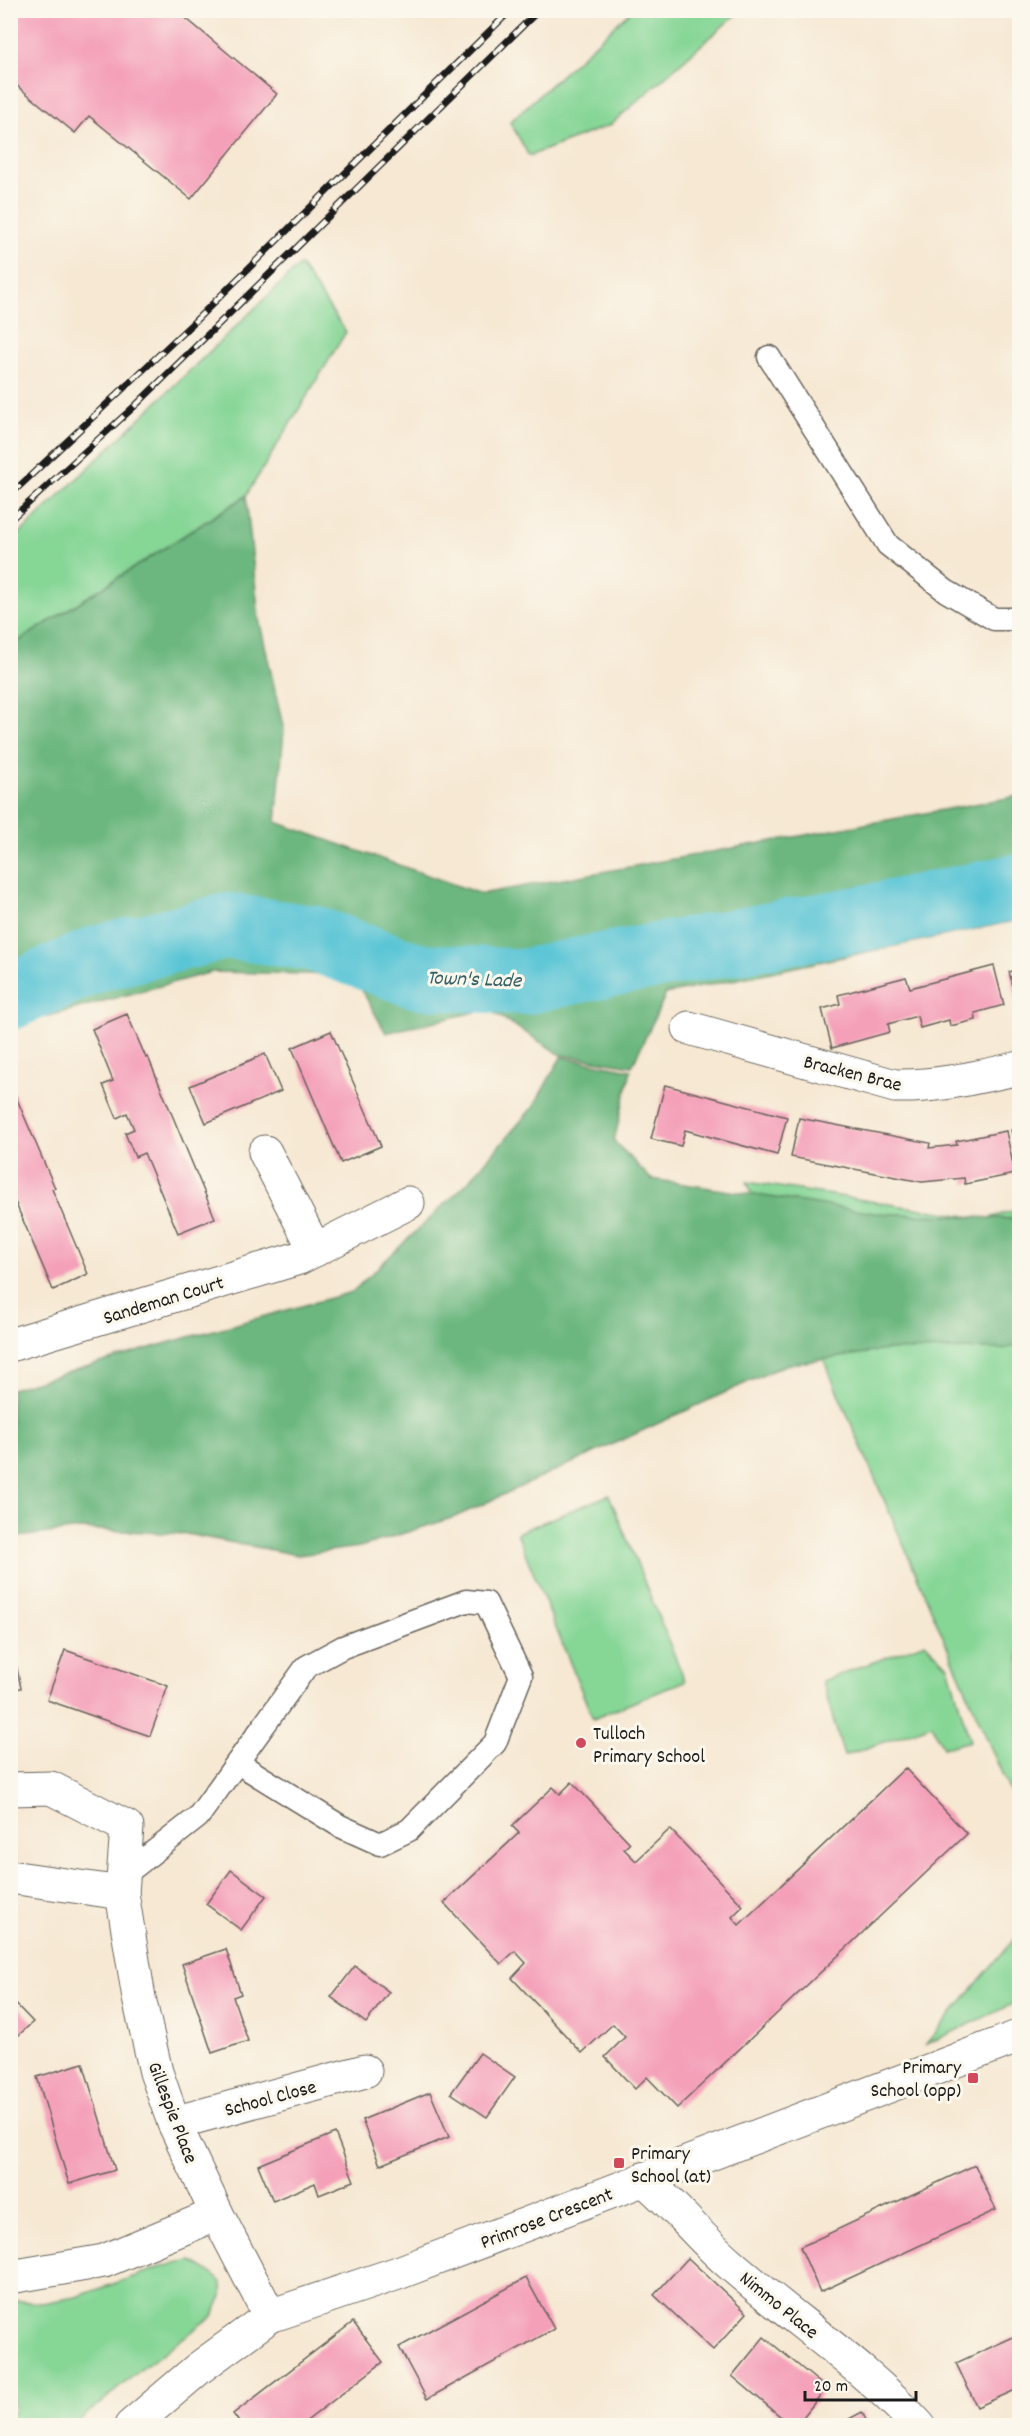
<svg xmlns="http://www.w3.org/2000/svg" width="1030" height="2436" font-family="Dekko,sans-serif">
	<style>
		.green { fill: #86d696; stroke: #517959; stroke-width: 1.5 }
		.forest { fill: #6cb77f; stroke: #446a4e; stroke-width: 1.5 }
		.lines { fill: none; stroke-linecap: round; stroke-linejoin: round }
		.river { stroke: #5ac5d5; stroke-width: 66 }
		.building { fill: #f4a0b9 }
		.service-casing { stroke: #68635c; stroke-width: 25 }
		.minor-casing { stroke: #68635c; stroke-width: 35 }
		.service { stroke: #fff; stroke-width: 22 }
		.minor { stroke: #fff; stroke-width: 33 }
		.rail-casing { stroke: #1c1c1c; stroke-width: 7 }
		.rail { stroke: #fbf7ec; stroke-width: 4.5; stroke-dasharray: 14; stroke-linecap: butt }
		.poi-dot { fill: #d1495b; stroke: #fbf7ec; stroke-width: 2 }
		.labels { text-anchor: middle; stroke-width: 6; stroke-linejoin: round; paint-order: stroke }
		.street-label { font-size: 20px; fill: #1c1c1c; stroke: #fbf7ec }
		.poi-label { font-size: 20px; fill: #1c1c1c; stroke: #fbf7ec; text-anchor: start }
		.water-label { font-size: 21px; font-style: italic; fill: #356066; stroke: #fbf7ec }
	</style>
	<rect width="100%" height="100%" fill="#fbf7ec"/>
	<filter id="ink" filterUnits="userSpaceOnUse"><feTurbulence type="fractalNoise" baseFrequency=".0167" numOctaves="2"/><feDisplacementMap in="SourceGraphic" scale="12" xChannelSelector="R" yChannelSelector="G"/><feConvolveMatrix kernelMatrix="1 2 1 2 8 2 1 2 1" color-interpolation-filters="sRGB"/></filter>
	<filter id="wash" filterUnits="userSpaceOnUse"><feTurbulence type="fractalNoise" baseFrequency=".008" numOctaves="4" result="noise"/><feDisplacementMap in="SourceGraphic" scale="24" xChannelSelector="R" yChannelSelector="G"/><feGaussianBlur stdDeviation="1.35" result="paint"/><feColorMatrix in="noise" values="0 0 0 0 0 0 0 0 0 0 0 0 0 0 0 0 0 1.4 0 .05"/><feComposite in="paint" operator="in"/></filter>
	<g filter="url(#wash)">
		<rect width="100%" height="100%" fill="#f6e8d3"/>
		<!-- green -->
		<g class="green">
			<polygon points="631,11 740,11 610,125 529,156 510,122"/>
			<polygon points="300,265 346,332 246,496 11,646 11,542"/>
			<polygon points="747,1182 986,1219 1019,1209 1019,1813"/>
			<polygon points="609,1495 685,1681 593,1719 517,1533"/>
			<polygon points="925,1643 948,1666 970,1741 943,1748 932,1725 844,1756 822,1681"/>
			<polygon points="1019,1933 1019,2001 925,2045"/>
			<polygon points="192,2261 209,2271 222,2283 222,2296 213,2316 144,2367 74,2425 11,2425 11,2413 15,2411 11,2384 11,2300 42,2303 76,2297 164,2266"/>
		</g>
		<!-- forest -->
		<g class="forest">
			<polygon points="246,496 259,619 284,730 276,822 481,894 1019,796 1019,920 666,994 632,1066 561,1055 488,1009 386,1033 353,975 212,972 11,1026 11,646"/>
			<polygon points="561,1057 631,1070 614,1141 651,1179 875,1213 1019,1219 1019,1345 1003,1349 887,1350 785,1365 455,1517 360,1547 298,1555 186,1534 80,1529 11,1538 11,1389 160,1345 352,1292 466,1184 533,1107"/>
		</g>
		<g class="lines">
			<!-- river -->
			<polyline class="river" points="10,997 96,959 228,926 312,938 418,976 523,982 580,970 886,914 1020,886"/>
		</g>
		<g id="blocks">
			<!-- building -->
			<g class="building">
				<polygon points="10,10 176,10 277,94 191,199 89,116 75,133 10,80"/>
				<polygon points="994,966 1004,1005 975,1013 976,1020 950,1026 949,1020 920,1028 917,1016 888,1024 890,1032 832,1048 822,1009 840,1004 838,995 906,977 910,988"/>
				<polygon points="1020,969 1020,1009 1019,1009 1009,972"/>
				<polygon points="127,1014 146,1058 148,1057 215,1218 178,1233 144,1153 135,1157 125,1133 134,1129 127,1113 117,1118 103,1085 113,1081 92,1029"/>
				<polygon points="331,1031 381,1146 341,1163 292,1048"/>
				<polygon points="265,1054 281,1091 206,1123 190,1086"/>
				<polygon points="10,1083 55,1188 52,1189 88,1274 53,1290 10,1190"/>
				<polygon points="665,1085 787,1117 777,1155 685,1130 681,1146 651,1139"/>
				<polygon points="799,1118 930,1143 929,1148 957,1145 956,1141 1006,1131 1015,1174 965,1184 964,1178 922,1182 791,1157"/>
				<polygon points="1020,1128 1020,1159 1019,1159 1011,1130"/>
				<polygon points="12,1644 21,1688 10,1690 10,1645"/>
				<polygon points="65,1650 168,1686 150,1736 47,1700"/>
				<polygon points="905,1768 967,1834 677,2108 647,2077 635,2089 605,2057 625,2037 613,2024 582,2053 512,1978 526,1963 515,1951 501,1964 444,1903 519,1833 512,1826 553,1787 560,1794 572,1782 630,1843 624,1849 636,1861 670,1829 743,1906 732,1917 739,1925"/>
				<polygon points="231,1870 266,1896 241,1930 206,1904"/>
				<polygon points="226,1949 241,1994 233,1997 248,2041 212,2053 182,1964"/>
				<polygon points="355,1966 389,1992 366,2023 331,1997"/>
				<polygon points="10,1998 33,2022 10,2043"/>
				<polygon points="480,2053 515,2077 487,2117 451,2093"/>
				<polygon points="83,2063 115,2170 69,2184 37,2077"/>
				<polygon points="430,2092 449,2137 380,2165 362,2120"/>
				<polygon points="335,2133 354,2181 319,2195 315,2183 273,2201 258,2165"/>
				<polygon points="975,2165 996,2210 820,2292 800,2247"/>
				<polygon points="688,2258 747,2313 713,2350 654,2295"/>
				<polygon points="526,2278 554,2329 427,2399 399,2347"/>
				<polygon points="353,2322 383,2362 300,2426 242,2426 233,2414"/>
				<polygon points="1020,2334 1020,2388 977,2407 956,2363"/>
				<polygon points="764,2337 826,2388 796,2426 792,2426 732,2376"/>
				<polygon points="862,2412 869,2426 836,2426"/>
			</g>
		</g>
	</g>
	<g filter="url(#ink)">
		<use href="#blocks" fill-opacity="0" stroke="#68635c" stroke-width="1.5"/>
		<g class="lines">
			<defs>
				<g id="service">
					<polyline points="769,357 888,545 946,591 994,619 1020,619"/>
					<polyline points="123,1876 198,1817 306,1667 343,1647 466,1601 486,1603 521,1676 495,1743 409,1830 380,1844 340,1826 238,1763"/>
				</g>
				<g id="minor">
					<path d="M689,1028L895,1086C938,1087 978,1077 1020,1068"/>
					<polyline points="265,1152 315,1250"/>
					<polyline points="10,1345 299,1258 408,1203"/>
					<polyline points="10,1789 51,1788 127,1827 122,1893 139,1998 156,2072 174,2123 217,2214 270,2316"/>
					<polyline points="10,1877 122,1893"/>
					<polyline points="174,2123 365,2071"/>
					<path d="M643,2179C674,2204 698,2236 728,2262C791,2318 862,2364 919,2426"/>
					<polyline points="10,2277 104,2261 217,2214"/>
					<polyline points="131,2426 199,2368 270,2316 398,2273 1020,2036"/>
				</g>
			</defs>
			<!-- service casing -->
			<use href="#service" class="service-casing"/>
			<!-- minor casing -->
			<use href="#minor" class="minor-casing"/>
			<!-- service -->
			<use href="#service" class="service"/>
			<!-- minor -->
			<use href="#minor" class="minor"/>
			<defs>
				<g id="rail">
					<polyline points="10,495 194,322 511,10"/>
					<polyline points="10,520 137,404 539,10"/>
				</g>
			</defs>
			<!-- rail casing -->
			<use href="#rail" class="rail-casing"/>
			<!-- rail -->
			<use href="#rail" class="rail"/>
		</g>
	</g>
	<!-- markers -->
	<g class="poi-dot">
		<circle cx="581" cy="1743" r="6"/>
		<rect x="967" y="2072" width="12" height="12" rx="3"/>
		<rect x="613" y="2157" width="12" height="12" rx="3"/>
	</g>
	<g class="labels">
		<!-- street labels -->
		<g class="street-label">
			<text transform="translate(853 1072) rotate(14)" y="7">Bracken Brae</text>
			<text transform="translate(163 1299) rotate(-17)" y="7">Sandeman Court</text>
			<text transform="translate(270 2097) rotate(-15)" y="7">School Close</text>
			<text transform="translate(174 2112) rotate(69)" y="7">Gillespie Place</text>
			<text transform="translate(546 2217) rotate(-21)" y="7">Primrose Crescent</text>
			<text transform="translate(780 2304) rotate(39)" y="7">Nimmo Place</text>
		</g>
		<!-- poi labels -->
		<g class="poi-label">
			<text x="593" y="1739">Tulloch<tspan x="593" dy="23">Primary School</tspan></text>
			<text x="961" y="2073" text-anchor="end">Primary<tspan x="961" dy="23">School (opp)</tspan></text>
			<text x="631" y="2159">Primary<tspan x="631" dy="23">School (at)</tspan></text>
		</g>
		<!-- water labels -->
		<g class="water-label">
			<text transform="translate(474 978) rotate(2)" y="7">Town's Lade</text>
		</g>
	</g>
	<!-- margin -->
	<rect width="1030" height="2436" fill="none" stroke="#fbf7ec" stroke-width="36"/>
	<!-- scale -->
	<path d="M805 2391v9h111v-9" fill="none" stroke="#1c1c1c" stroke-width="3"/>
	<text x="814" y="2391" font-size="18" fill="#1c1c1c" stroke="#fbf7ec" stroke-width="4.5" paint-order="stroke">20 m</text>
</svg>
